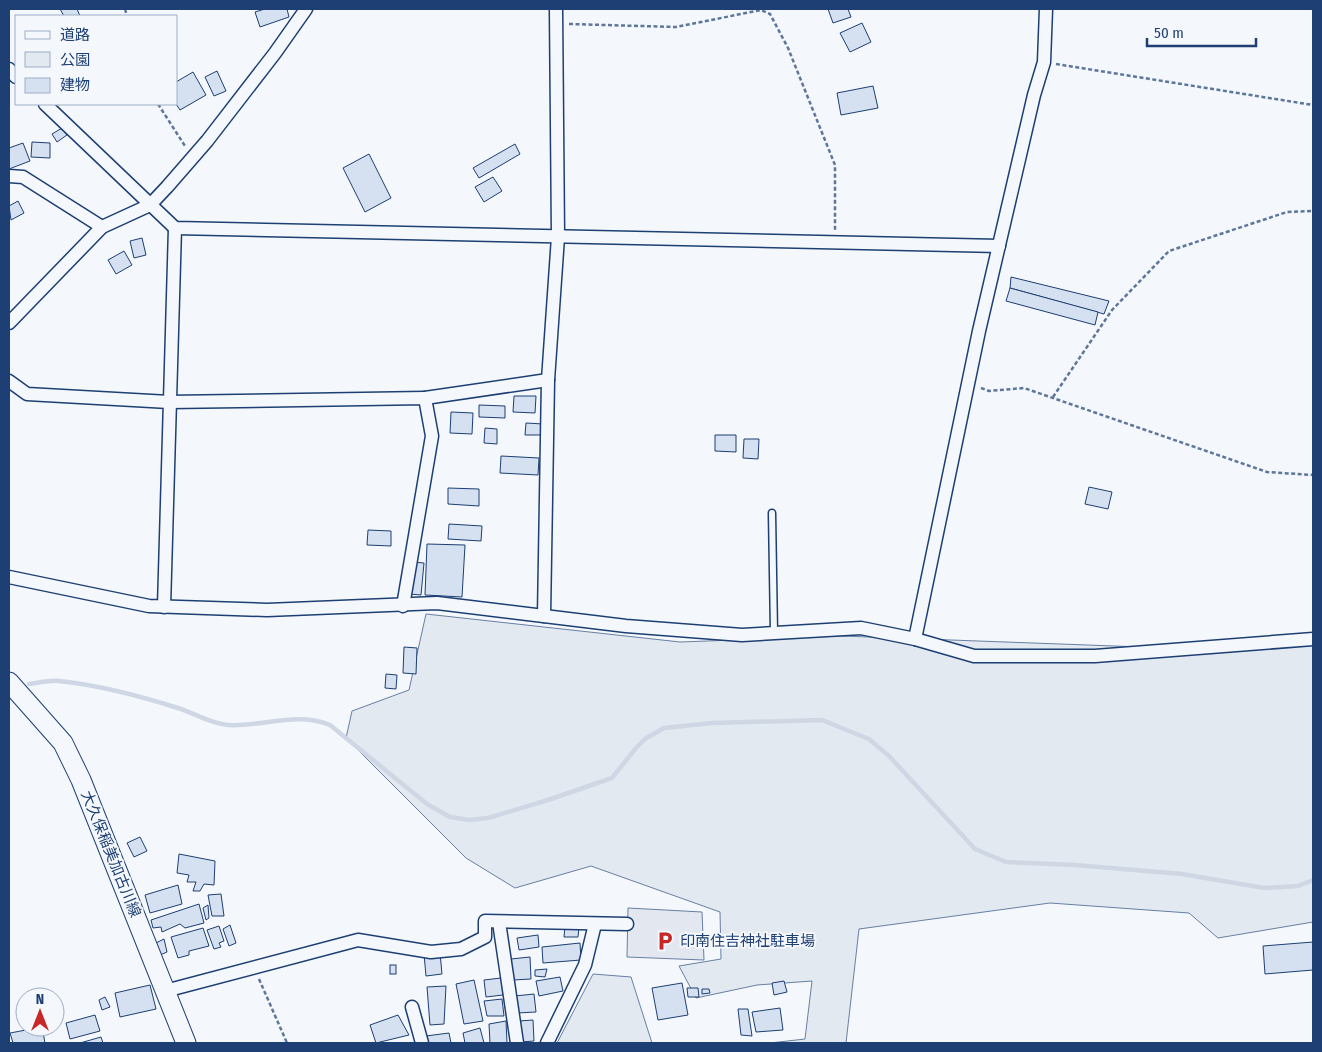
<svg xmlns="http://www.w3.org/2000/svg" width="1322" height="1052" font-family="'Fira Sans Condensed','Noto Sans JP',sans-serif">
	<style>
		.green { fill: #e3e9f0; stroke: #687fa3 }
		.parking { fill: #e3e8f0; stroke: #687fa3 }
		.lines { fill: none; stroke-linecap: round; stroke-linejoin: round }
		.stream { stroke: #cfd7e4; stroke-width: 4.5 }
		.building { fill: #d5e0f0; stroke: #1d3f73 }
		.service-casing { stroke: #1d3f73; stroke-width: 9 }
		.minor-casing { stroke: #1d3f73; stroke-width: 15 }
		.secondary-casing { stroke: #1d3f73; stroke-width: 21 }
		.path { stroke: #5e769c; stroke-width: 2.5; stroke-dasharray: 4 2.5; stroke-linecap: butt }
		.service { stroke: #f4f7fb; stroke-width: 6 }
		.minor { stroke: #f4f7fb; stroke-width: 12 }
		.secondary { stroke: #f4f7fb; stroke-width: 19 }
		.labels { text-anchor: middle; stroke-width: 4; stroke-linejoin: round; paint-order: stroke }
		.street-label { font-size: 15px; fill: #1d3f73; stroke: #f4f7fb }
		.poi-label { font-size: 15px; fill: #1d3f73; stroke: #f4f7fb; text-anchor: start }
	</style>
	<rect width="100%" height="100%" fill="#f4f7fb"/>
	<!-- green -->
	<g class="green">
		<polygon points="426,614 680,642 842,636 1223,650 1313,640 1313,922 1218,938 1189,913 1050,903 859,929 846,1043 770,1043 805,1039 812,981 757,985 696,998 679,966 721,959 720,912 591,866 515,888 466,858 346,738 352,711 409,690"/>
		<polygon points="593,974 631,977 652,1043 557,1043"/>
	</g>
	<!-- parking -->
	<polygon class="parking" points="628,908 702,912 704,960 627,957"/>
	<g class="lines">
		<!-- stream -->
		<path class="stream" d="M29,684C38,683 49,680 59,681C99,685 140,696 178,708C194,713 211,724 228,725C262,727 297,711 330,725L427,804L450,817L469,820L488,818L548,800L612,778L636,748L645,739L664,728L712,723L822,720L869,739L889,756L975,849L1006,862L1075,865L1182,874L1264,888L1298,886L1313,880"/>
	</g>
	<!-- building -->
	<g class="building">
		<polygon points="60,9 77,9 80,16 64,16"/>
		<polygon points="265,9 287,9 289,17 260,27 255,12"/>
		<polygon points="828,9 848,9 851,17 833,23"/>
		<polygon points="862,23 871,42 850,52 840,33"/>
		<polygon points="217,71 226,91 214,96 205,77"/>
		<polygon points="193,72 206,95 180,110 176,104 176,82"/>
		<polygon points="873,86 878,108 841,115 837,93"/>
		<polygon points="62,128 67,135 57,142 52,134"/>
		<polygon points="32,142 50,143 50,158 31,157"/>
		<polygon points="23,143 30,161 9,169 9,148"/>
		<polygon points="515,144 520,154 479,178 473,168"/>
		<polygon points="369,154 391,198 365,212 343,168"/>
		<polygon points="493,177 502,191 484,202 475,187"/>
		<polygon points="18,201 24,213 11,220 9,206"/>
		<polygon points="142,238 146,255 134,258 130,241"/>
		<polygon points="124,251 132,265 116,274 108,260"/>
		<polygon points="1011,277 1109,301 1104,314 1010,288"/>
		<polygon points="1010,288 1098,312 1095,325 1006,301"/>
		<polygon points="514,396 536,396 535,413 513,412"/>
		<polygon points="479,405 505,406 505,418 479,417"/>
		<polygon points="451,412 473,413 472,434 450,433"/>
		<polygon points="526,423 543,424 543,435 525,435"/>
		<polygon points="485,428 497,429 497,444 484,443"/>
		<polygon points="715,435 736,435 736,452 715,451"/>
		<polygon points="744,439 759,439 758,459 743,458"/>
		<polygon points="501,456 539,458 538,475 500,473"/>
		<polygon points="1089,487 1112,492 1108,509 1085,504"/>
		<polygon points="448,488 479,489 479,506 448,504"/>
		<polygon points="449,524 482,526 481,541 448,539"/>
		<polygon points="368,530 391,531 391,546 367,545"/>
		<polygon points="427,544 465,545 462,597 425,595"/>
		<polygon points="412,562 424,563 421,595 409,594"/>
		<polygon points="404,647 417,648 416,674 403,673"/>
		<polygon points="386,674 397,675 396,689 385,688"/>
		<polygon points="140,837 147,851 134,857 127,843"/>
		<polygon points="179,854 215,861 214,885 204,884 200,891 193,891 196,882 187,882 189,875 177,873"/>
		<polygon points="178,885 182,904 150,913 145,895"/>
		<polygon points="221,894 224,916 212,916 208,895"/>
		<polygon points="199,904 204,923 185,928 180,924 162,932 161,927 153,928 151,920"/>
		<polygon points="208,905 209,918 206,920 203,908"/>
		<polygon points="230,925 236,943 229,946 223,929"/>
		<polygon points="219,926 224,941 219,943 221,947 214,949 207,930"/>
		<polygon points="565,926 579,927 578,937 564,937"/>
		<polygon points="203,928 209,946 189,951 189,955 178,958 171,937"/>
		<polygon points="538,935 539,947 519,950 517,938"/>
		<polygon points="164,939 167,952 160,955 156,943"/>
		<polygon points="1313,942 1313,970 1265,974 1263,946"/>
		<polygon points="580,943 581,960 543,963 542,947"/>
		<polygon points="440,953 442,974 426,976 424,954"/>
		<polygon points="530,957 531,979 513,980 511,959"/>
		<rect x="390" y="965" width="6" height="9"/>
		<polygon points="547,969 545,977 535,976 535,970"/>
		<polygon points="560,977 563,991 539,996 536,981"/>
		<polygon points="501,978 503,995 486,997 484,980"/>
		<polygon points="474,980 483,1021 464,1024 456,984"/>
		<polygon points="784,981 787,992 774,995 772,983"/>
		<polygon points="682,983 688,1015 658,1020 652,988"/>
		<polygon points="150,985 156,1009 120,1017 115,993"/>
		<polygon points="446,986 444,1024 430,1025 427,987"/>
		<polygon points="687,988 698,988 699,997 688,997"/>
		<polygon points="702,989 709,989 710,993 702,994"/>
		<polygon points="534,994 536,1012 517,1013 515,996"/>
		<polygon points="105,997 110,1007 102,1010 99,1000"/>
		<polygon points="502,999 504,1016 487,1016 484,1001"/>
		<polygon points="780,1008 783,1030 756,1032 752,1012"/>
		<polygon points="738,1009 748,1009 752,1036 741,1035"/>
		<polygon points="95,1015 100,1031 70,1039 66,1023"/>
		<polygon points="398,1015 409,1035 376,1043 370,1025"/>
		<polygon points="533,1020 534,1041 521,1042 519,1021"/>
		<polygon points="506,1021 507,1043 490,1043 489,1024"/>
		<polygon points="42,1027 45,1043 13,1043 10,1033"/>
		<polygon points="480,1028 484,1043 465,1043 463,1033"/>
		<polygon points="449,1033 451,1043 427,1043 426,1036"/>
		<polygon points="101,1037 103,1043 80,1043"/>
	</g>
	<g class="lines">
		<defs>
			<polyline id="service" points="772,513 774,633"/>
			<g id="minor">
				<polyline points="9,69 16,77"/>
				<polyline points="45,104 175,228 999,246"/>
				<polyline points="9,176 23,177 102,227"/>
				<polyline points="9,323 102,227 150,205 167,187 207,141 275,53 306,9"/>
				<polyline points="9,381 27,394 169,402 425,398 432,436 403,606"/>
				<polyline points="425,398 548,380"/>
				<polyline points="9,577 149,606 267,610 437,603 626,626 742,635 861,628 915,639 974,656 1095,656 1313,639"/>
				<polyline points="164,607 175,228"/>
				<polyline points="544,616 548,380 558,237 556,9"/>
				<polyline points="915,639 979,331 1034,95 1044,62 1046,9"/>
				<polyline points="499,922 517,1043"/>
				<polyline points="165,991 358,940 431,952 461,949 485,937 485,921 627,924"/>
				<polyline points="412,1007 422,1043"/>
				<polyline points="547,1043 585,965 595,924"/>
			</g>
			<polyline id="secondary" points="9,682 63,743 81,780 186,1043"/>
		</defs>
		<!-- service casing -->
		<use href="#service" class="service-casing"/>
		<!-- minor casing -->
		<use href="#minor" class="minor-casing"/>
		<!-- secondary casing -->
		<use href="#secondary" class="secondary-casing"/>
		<!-- path -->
		<g class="path">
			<polyline points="125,9 127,16"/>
			<polyline points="569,24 676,27 761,10 770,14 788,48 835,165 835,230"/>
			<polyline points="1056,64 1313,105"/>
			<polyline points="158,104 185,146"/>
			<polyline points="981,388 989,391 1024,388 1267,472 1313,475"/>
			<polyline points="1053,397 1112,310 1169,251 1287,212 1313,211"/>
			<polyline points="259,979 287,1043"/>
		</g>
		<!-- service -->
		<use href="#service" class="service"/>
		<!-- minor -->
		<use href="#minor" class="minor"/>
		<!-- secondary -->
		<use href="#secondary" class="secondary"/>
	</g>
	<!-- icons -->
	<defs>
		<symbol id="parking-bare" viewBox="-9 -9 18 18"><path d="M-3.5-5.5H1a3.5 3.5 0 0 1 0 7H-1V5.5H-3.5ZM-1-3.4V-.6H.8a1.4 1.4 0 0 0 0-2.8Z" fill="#c62828" stroke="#f4f7fb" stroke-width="2.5" paint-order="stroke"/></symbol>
	</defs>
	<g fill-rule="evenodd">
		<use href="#parking-bare" x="651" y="927" width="28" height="28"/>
	</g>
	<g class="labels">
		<!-- street labels -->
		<g class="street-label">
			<text transform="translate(111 854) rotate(68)" y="5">大久保稲美加古川線</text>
		</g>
		<!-- poi labels -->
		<g class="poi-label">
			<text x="680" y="946">印南住吉神社駐車場</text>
		</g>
	</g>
	<!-- border -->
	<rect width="1322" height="1052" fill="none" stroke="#1d3f73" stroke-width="20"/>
	<!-- legend -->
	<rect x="15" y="15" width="162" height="90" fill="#f4f7fb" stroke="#9eadc5"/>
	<rect x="25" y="31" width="25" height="8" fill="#f4f7fb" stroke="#9eadc5"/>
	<text x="60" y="40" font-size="15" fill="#1d3f73">道路</text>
	<rect x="25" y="52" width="25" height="15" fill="#e3e9f0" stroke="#9eadc5"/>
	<text x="60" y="65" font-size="15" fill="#1d3f73">公園</text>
	<rect x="25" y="78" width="25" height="15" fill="#d5e0f0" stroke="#9eadc5"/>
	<text x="60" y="90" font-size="15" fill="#1d3f73">建物</text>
	<!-- north arrow -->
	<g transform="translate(40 1012)"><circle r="24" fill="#f4f7fb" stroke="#9eadc5"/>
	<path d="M0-4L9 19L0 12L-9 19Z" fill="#c62828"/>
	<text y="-8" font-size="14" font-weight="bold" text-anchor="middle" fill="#1d3f73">N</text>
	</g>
	<!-- scale -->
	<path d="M1147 38v8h109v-8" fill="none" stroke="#1d3f73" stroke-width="2.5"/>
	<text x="1154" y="38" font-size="15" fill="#1d3f73" stroke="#f4f7fb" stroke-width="4" paint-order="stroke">50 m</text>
</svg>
